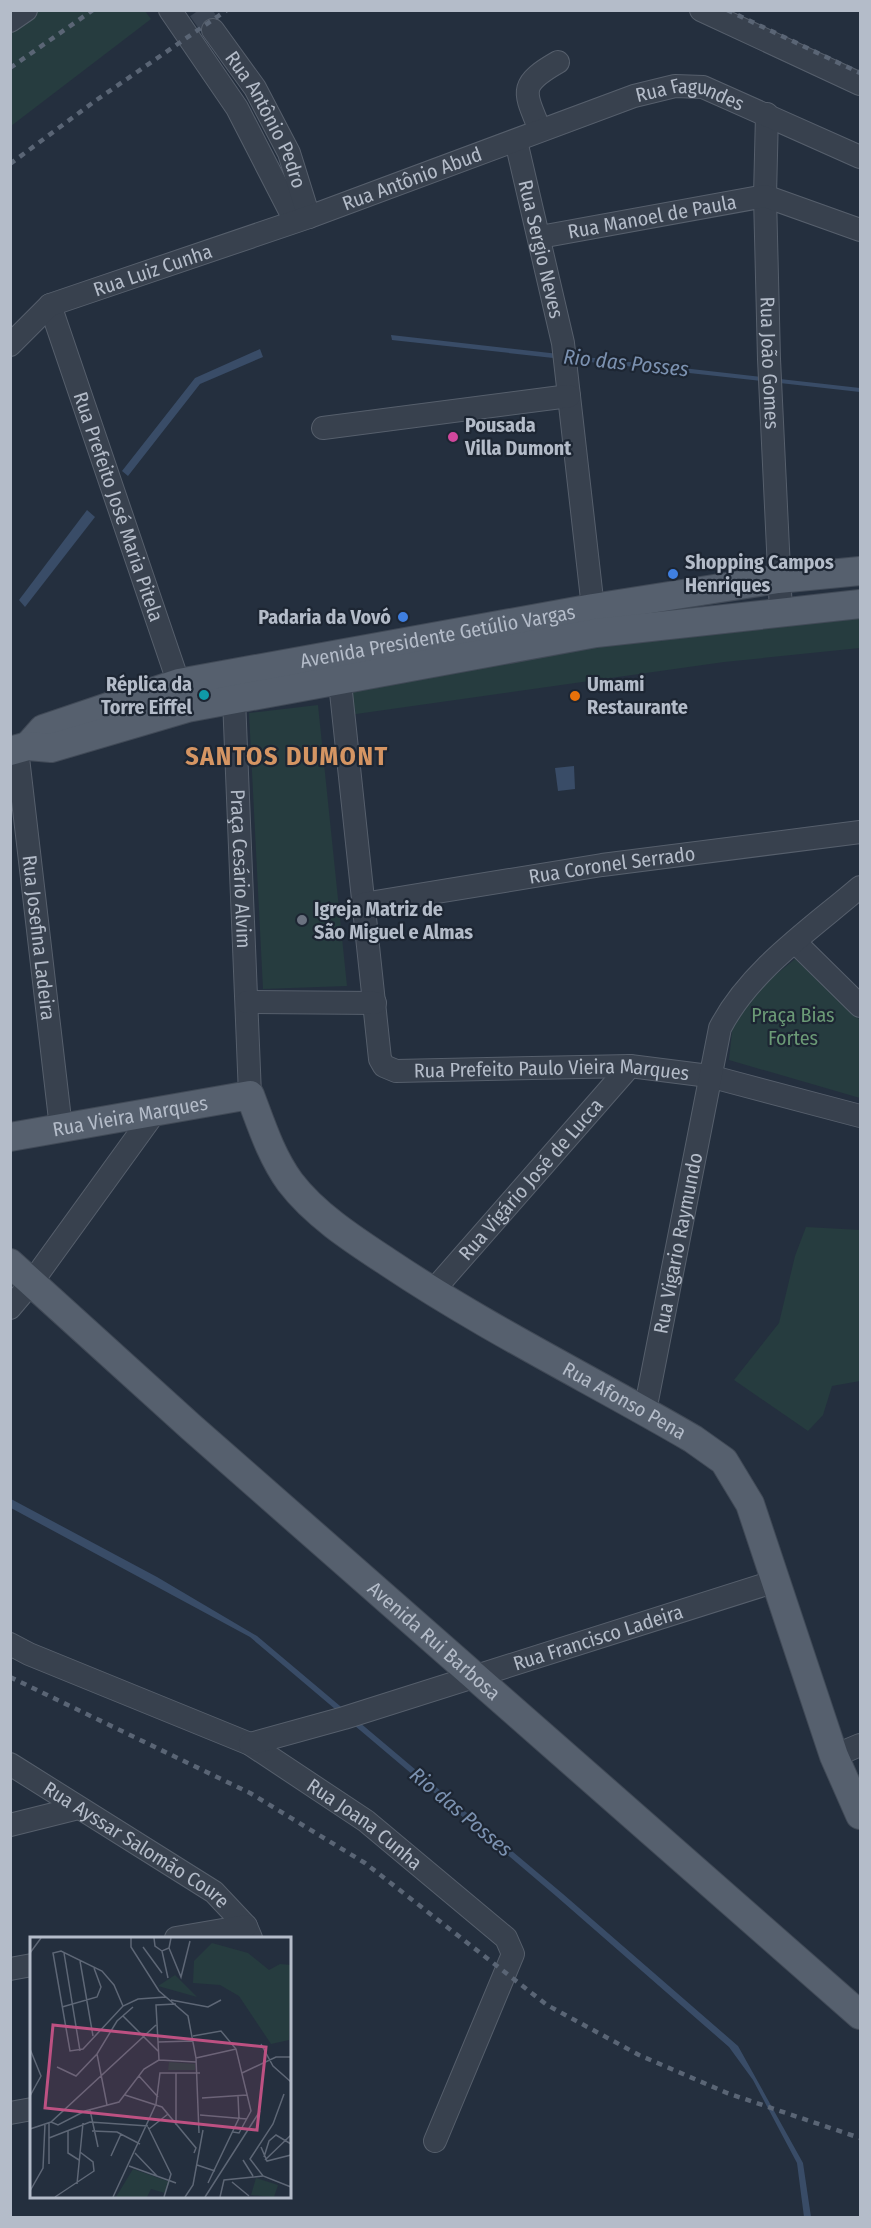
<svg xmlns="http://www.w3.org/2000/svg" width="871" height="2228" font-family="'Fira Sans Condensed',sans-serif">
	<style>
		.green { fill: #263c3f }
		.water { fill: #394c67 }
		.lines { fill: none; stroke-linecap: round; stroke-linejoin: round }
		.minor-tunnel { stroke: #3a4453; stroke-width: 22; stroke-dasharray: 22 11; stroke-linecap: butt }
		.minor-casing { stroke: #565f6c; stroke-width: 24 }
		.major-casing { stroke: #414a57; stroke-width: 30 }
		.minor { stroke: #38414e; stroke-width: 22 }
		.major { stroke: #56606e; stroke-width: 28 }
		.rail { stroke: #5a6575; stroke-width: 4.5; stroke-dasharray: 6 6; stroke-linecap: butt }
		.hotel-dot { fill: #d1479c; stroke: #1d2633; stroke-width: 2 }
		.shop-dot { fill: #3f7fe0; stroke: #1d2633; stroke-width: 2 }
		.culture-dot { fill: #0f9aa8; stroke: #1d2633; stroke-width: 2 }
		.food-dot { fill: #e8710a; stroke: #1d2633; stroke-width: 2 }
		.worship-dot { fill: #6b7280; stroke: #1d2633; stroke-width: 2 }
		.labels { text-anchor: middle; stroke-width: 4.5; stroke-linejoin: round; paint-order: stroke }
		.street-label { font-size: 20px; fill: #b4bcc9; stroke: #1d2633 }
		.poi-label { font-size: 20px; font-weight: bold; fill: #b4bcc9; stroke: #1d2633; text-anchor: start }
		.park-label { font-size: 20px; fill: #6b9a76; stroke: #1d2633 }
		.water-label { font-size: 21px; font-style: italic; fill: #7c92b1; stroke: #1d2633 }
		.district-label { font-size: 26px; font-weight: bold; letter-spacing: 1.5px; fill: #d59563; stroke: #1d2633 }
		.inset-road { fill: none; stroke: #5e6776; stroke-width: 1.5 }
		.view { fill: #bd5182; fill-opacity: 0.15; stroke: #bd5182; stroke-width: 3 }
		.inset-edge { fill: none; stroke: #b4bcc9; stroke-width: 3 }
	</style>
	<rect width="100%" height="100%" fill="#242f3e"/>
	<!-- green -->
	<g class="green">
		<polygon points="36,11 145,11 151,19 11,126 10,32"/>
		<polygon points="860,617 860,648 724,662 349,715 348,684 598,647"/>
		<polygon points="318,705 347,986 263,989 249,713"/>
		<polygon points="795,959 860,1020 860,1098 729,1060 733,1022 739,1005"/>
		<polygon points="806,1227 860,1230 860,1381 832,1386 823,1415 808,1431 734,1380 779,1323 795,1256"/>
	</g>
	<!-- water -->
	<g class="water">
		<polygon points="391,335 860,388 860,392 392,340"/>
		<polygon points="260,349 263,357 200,384 128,476 122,471 195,378"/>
		<polygon points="87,510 95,517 25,607 19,600"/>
		<polygon points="574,766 575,789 558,791 555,768"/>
		<polygon points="11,1499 157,1577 257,1636 563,1894 738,2046 803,2163 811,2217 804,2217 797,2163 753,2080 729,2047 556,1896 250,1637 11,1508"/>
	</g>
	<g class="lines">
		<!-- minor-tunnel -->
		<polyline class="minor-tunnel" points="199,10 213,30"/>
		<defs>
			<g id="minor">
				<polyline points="170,10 237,108 295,221"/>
				<polyline points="701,10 860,84"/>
				<polyline points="10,21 26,10"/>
				<path id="s1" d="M213,30L255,88L289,153L309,217"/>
				<path id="s2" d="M767,114L765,196L769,359L781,612"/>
				<path d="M540,130C524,91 518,85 558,62"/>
				<path id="s3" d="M516,141L563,343L593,608"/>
				<path id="s4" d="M540,237L765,196L860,230"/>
				<path id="s5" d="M50,305L184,699"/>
				<path id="s6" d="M10,345L50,305L309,217L634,96L675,86L703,87L860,157"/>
				<polyline points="323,428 569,396"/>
				<path id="s7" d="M338,664L380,1059L384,1066L396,1071L630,1066L709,1076L860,1116"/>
				<path id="s8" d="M234,699L250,1095"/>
				<path id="s9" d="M17,749L61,1128"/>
				<path id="s10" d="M363,904L602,865L860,832"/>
				<polyline points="795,942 860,1006"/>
				<polyline points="247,1002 375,1003"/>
				<path id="s11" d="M432,1292L630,1066"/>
				<polyline points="10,1308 32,1282 155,1112"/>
				<path id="s12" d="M645,1411L720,1028C750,970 811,929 860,887"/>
				<path id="s13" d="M10,1644L29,1654L250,1744L366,1821L506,1938L513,1954L435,2141"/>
				<path id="s14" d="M250,1744L344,1718L776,1581"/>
				<polyline points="834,1756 860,1745"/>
				<path id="s15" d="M10,1764L214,1892L246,1926L251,1938"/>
				<polyline points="10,1825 78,1808"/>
				<polyline points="176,1938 246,1926"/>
				<polyline points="10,1969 32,1965"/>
				<polyline points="10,2113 32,2109"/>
			</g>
			<g id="major">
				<path id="s16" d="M28,746L43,729L179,683L593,608L778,579L860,571"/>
				<polyline points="10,751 28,746 51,748 187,708 596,633 860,604"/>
				<path id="s17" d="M10,1137L250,1095C261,1124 271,1156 290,1182C315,1215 354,1240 389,1263C486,1328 592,1380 693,1439L724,1461L750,1504L834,1756L860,1815"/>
				<path id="s18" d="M10,1263L191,1427L860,2015"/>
			</g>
		</defs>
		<!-- minor casing -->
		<use href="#minor" class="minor-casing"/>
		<!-- major casing -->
		<use href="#major" class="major-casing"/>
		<!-- minor -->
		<use href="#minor" class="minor"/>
		<!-- major -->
		<use href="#major" class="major"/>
		<!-- rail -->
		<g class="rail">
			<polyline points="727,10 860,73"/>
			<polyline points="10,68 93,10"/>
			<polyline points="10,164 95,101 227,10"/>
			<polyline points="10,1677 250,1793 365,1863 547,2005 639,2055 727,2093 860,2138"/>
		</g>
	</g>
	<!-- markers -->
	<circle class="hotel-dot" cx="453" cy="437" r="6"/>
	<g class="shop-dot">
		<circle cx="673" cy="574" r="6"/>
		<circle cx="403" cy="617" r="6"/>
	</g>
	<circle class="culture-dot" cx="204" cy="695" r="6"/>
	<circle class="food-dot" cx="575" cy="696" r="6"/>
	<circle class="worship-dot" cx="302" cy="920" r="6"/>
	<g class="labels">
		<!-- street labels -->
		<g class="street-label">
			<text dy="7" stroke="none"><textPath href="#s6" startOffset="735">Rua Fagundes</textPath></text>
			<text dy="7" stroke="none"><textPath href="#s1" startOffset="105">Rua Antônio Pedro</textPath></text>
			<text dy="7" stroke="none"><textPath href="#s6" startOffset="440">Rua Antônio Abud</textPath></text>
			<text dy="7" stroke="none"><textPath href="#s4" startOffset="114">Rua Manoel de Paula</textPath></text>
			<text dy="7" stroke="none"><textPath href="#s3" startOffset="111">Rua Sergio Neves</textPath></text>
			<text dy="7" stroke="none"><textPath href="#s6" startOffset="165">Rua Luiz Cunha</textPath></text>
			<text dy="7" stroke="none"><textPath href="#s2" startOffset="249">Rua João Gomes</textPath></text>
			<text dy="7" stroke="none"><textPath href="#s5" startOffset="213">Rua Prefeito José Maria Pitela</textPath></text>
			<text dy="7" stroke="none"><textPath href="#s16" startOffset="429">Avenida Presidente Getúlio Vargas</textPath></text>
			<text dy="7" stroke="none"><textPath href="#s10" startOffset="252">Rua Coronel Serrado</textPath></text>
			<text dy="7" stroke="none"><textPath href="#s8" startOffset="170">Praça Cesário Alvim</textPath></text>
			<text dy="7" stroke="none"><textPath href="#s9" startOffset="190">Rua Josefina Ladeira</textPath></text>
			<text dy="7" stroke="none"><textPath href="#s7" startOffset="574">Rua Prefeito Paulo Vieira Marques</textPath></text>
			<text dy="7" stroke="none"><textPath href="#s17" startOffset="122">Rua Vieira Marques</textPath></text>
			<text dy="7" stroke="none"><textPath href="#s11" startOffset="150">Rua Vigário José de Lucca</textPath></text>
			<text dy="7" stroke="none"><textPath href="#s12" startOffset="171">Rua Vigario Raymundo</textPath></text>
			<text dy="7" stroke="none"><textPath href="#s17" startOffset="741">Rua Afonso Pena</textPath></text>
			<text dy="7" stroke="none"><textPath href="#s14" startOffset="364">Rua Francisco Ladeira</textPath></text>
			<text dy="7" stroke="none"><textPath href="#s18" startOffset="568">Avenida Rui Barbosa</textPath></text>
			<text dy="7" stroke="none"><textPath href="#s13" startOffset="400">Rua Joana Cunha</textPath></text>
			<text dy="7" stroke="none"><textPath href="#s15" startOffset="150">Rua Ayssar Salomão Coure</textPath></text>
		</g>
		<!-- poi labels -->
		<g class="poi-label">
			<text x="465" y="432">Pousada<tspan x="465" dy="23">Villa Dumont</tspan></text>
			<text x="685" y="569">Shopping Campos<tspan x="685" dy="23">Henriques</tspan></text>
			<text x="391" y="624" text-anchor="end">Padaria da Vovó</text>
			<text x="192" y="691" text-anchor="end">Réplica da<tspan x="192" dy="23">Torre Eiffel</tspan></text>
			<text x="587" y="691">Umami<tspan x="587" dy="23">Restaurante</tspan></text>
			<text x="314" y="916">Igreja Matriz de<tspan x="314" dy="23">São Miguel e Almas</tspan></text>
		</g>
		<!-- park labels -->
		<g class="park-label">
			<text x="793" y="1022">Praça Bias<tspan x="793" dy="23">Fortes</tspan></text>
		</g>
		<!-- water labels -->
		<g class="water-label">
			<text transform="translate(626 363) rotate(6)" y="7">Rio das Posses</text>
			<text transform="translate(461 1812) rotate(40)" y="7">Rio das Posses</text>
		</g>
		<!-- district labels -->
		<g class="district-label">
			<text x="287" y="765">SANTOS DUMONT</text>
		</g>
	</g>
	<!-- overview -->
	<g transform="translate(30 1937)">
		<rect width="261" height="261" fill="#242f3e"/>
		<path d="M182,6L218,16L239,33L250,27L261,28L259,103L241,107L209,59L190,48L163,46L164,24ZM145,38L167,60L128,49ZM139,125L165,127V133H138ZM103,232L140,245L135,256L121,252L117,260H86ZM226,241L248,248L244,260L221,258Z" fill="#263c3f"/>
		<path class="inset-road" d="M101,1V10L129,54L158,79L166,121L169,196M124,1L125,9L132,14L139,11L141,1M113,10L132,36M139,11L151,40L160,4M132,14L138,41M0,16L11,1M34,16L50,114M50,24L63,99M141,63L178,70L191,63M93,69L84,48L72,34L31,14L23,16L40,114L53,112L93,69L108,62L136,60M32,70L67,60L71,50L64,31M93,79L128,114M163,99L191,94L206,112L221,174L209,196L203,195M128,105L163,104M231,107L243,129L261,145M0,112L11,139L0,159M67,117L77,168M166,121L206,112M129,123L166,125M27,130L46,139L67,117L87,84L103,70M146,136V188M212,136L246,120H261M109,139L128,160M254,157L243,187L220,222L233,239L261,250M95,158L132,170L166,211L164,216M172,161L217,158M60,173L68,210M170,178L217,182M21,185L28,188L55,174L89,165L114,132L129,123L126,68L146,67M118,190L141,237L134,260M0,192L21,185L126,88M119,192L138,177M38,193V216L49,223M62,194L87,195L110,207M19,201L60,185L118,189M231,210L237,224L261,218M105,216L127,239M81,219L91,197M234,220L239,204L246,198L261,207M213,223L223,239M235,223L261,198M19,227V186M167,228L185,234M99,229L146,246M202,245L219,259M178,246L209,181L208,159M47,247L53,186M0,254L13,231L15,187M25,260L64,234L63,225L50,215M83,260L126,167L130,136H170M155,260L163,248L173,193M175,260L230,174M190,260L194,243L233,239"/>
		<path class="view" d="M23,88L236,110L227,193L15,171Z"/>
		<rect width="261" height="261" class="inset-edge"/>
	</g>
	<!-- border -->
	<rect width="871" height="2228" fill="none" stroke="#b4bcc9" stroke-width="24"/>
</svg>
